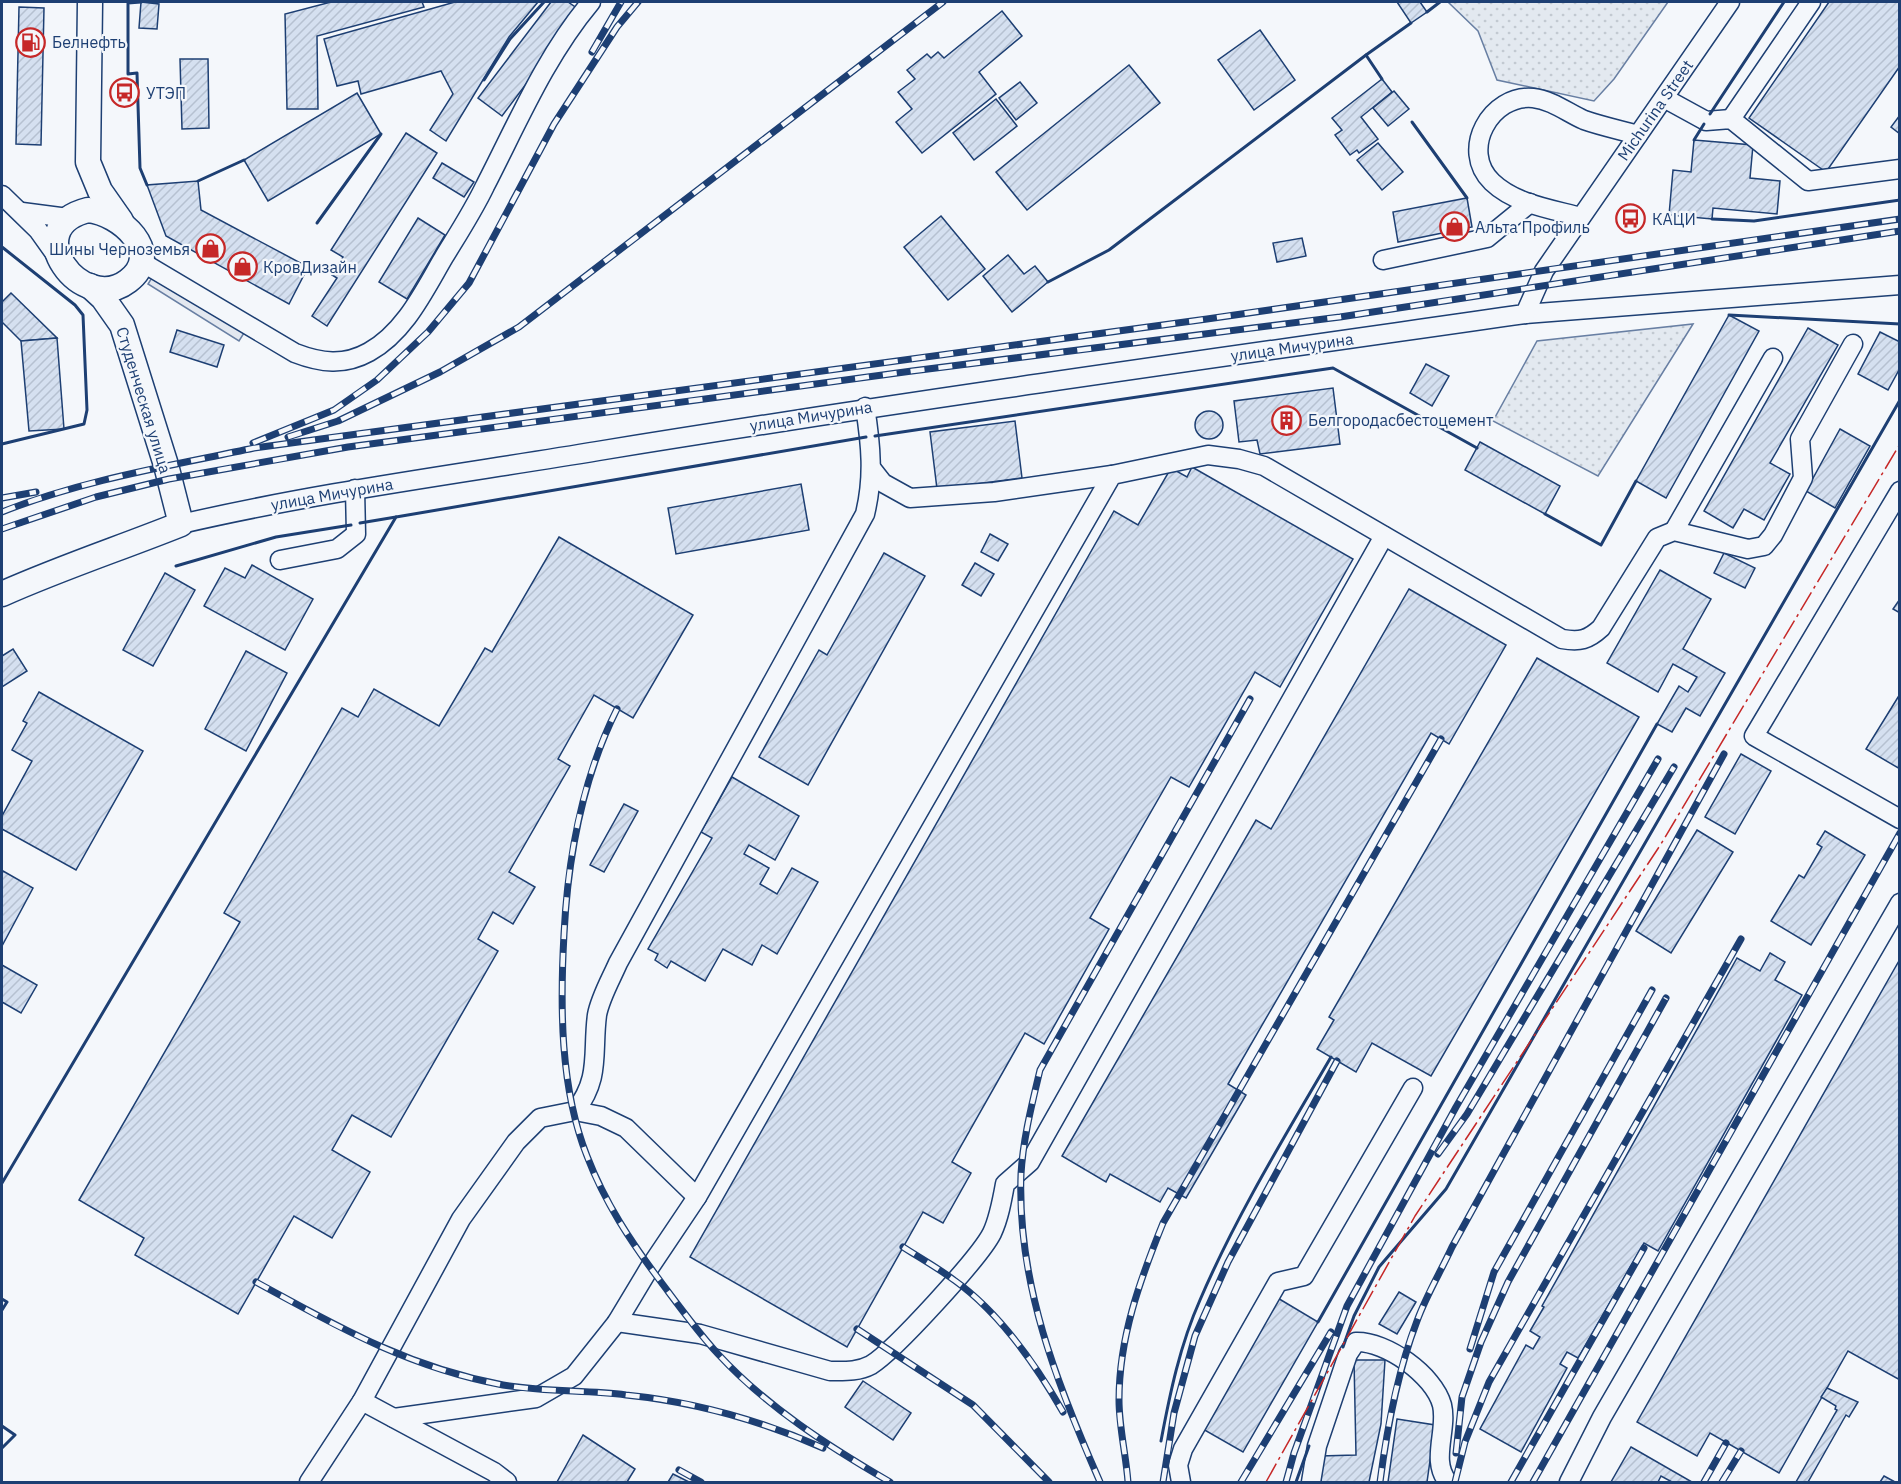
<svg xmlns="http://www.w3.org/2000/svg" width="1901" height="1484" font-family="'IBM Plex Sans',sans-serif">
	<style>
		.park { fill: url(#park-dots); stroke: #687fa3; stroke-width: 1.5 }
		.parking { fill: #e3e8f0; stroke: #687fa3; stroke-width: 1.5 }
		.building { fill: url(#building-hatch); stroke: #1d3f73; stroke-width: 1.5 }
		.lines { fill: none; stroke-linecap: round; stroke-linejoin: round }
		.minor-casing { stroke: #1d3f73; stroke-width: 21 }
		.major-casing { stroke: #1d3f73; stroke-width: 27 }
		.minor { stroke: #f4f7fb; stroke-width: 18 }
		.major { stroke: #f4f7fb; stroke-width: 24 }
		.rail-casing { stroke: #1d3f73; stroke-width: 7 }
		.rail { stroke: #f4f7fb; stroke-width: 4.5; stroke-dasharray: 14; stroke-linecap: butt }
		.wall { stroke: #1d3f73; stroke-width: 3 }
		.power { stroke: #c62828; stroke-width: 1.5; stroke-dasharray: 21 4.5 3 4.5; stroke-linecap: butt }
		.labels { text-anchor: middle; stroke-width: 4.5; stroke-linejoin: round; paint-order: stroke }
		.poi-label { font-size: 16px; fill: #1d3f73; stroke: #f4f7fb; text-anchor: start }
		.street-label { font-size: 16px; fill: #1d3f73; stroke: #f4f7fb }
	</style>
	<defs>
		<pattern id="park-dots" width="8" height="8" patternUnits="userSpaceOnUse" patternTransform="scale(1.5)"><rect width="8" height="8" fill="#e3e9f0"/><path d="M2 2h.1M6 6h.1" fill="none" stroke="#c2c9d1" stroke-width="1.8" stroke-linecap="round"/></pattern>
		<pattern id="building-hatch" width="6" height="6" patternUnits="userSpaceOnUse" patternTransform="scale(1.5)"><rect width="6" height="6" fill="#d5e0f0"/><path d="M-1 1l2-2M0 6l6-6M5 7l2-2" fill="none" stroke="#b6c1d1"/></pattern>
	</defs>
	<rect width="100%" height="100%" fill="#f4f7fb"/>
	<!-- park -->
	<g class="park">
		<polygon points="1448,2 1668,2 1614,79 1594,101 1497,80 1478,31"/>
		<polygon points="1693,324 1598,476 1493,421 1537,341"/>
	</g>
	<!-- parking -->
	<polygon class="parking" points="158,268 249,325 239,341 148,284"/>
	<!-- building -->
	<g class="building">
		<polygon points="141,2 159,4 157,29 139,28"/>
		<polygon points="331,2 422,2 424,7 317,36 318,109 287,109 285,14"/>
		<polygon points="455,2 538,2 509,37 446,141 430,130 453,94 441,71 361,94 358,81 337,86 324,39"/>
		<polygon points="551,2 568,2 581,11 502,116 478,98"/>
		<polygon points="1397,2 1420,2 1427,12 1411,23"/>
		<polygon points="1829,2 1900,2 1900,66 1826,172 1749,118"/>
		<polygon points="19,7 44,8 41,145 16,144"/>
		<polygon points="1002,11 1022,36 979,72 996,94 922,153 896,122 912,109 898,92 915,79 907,70 927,54 931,58 938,52 944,58"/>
		<polygon points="1260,30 1295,80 1254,110 1218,60"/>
		<polygon points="180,59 208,59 209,128 182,129"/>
		<polygon points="1129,65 1160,103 1027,210 996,172"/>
		<polygon points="1382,79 1392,92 1361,117 1378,139 1359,153 1357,150 1350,155 1335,135 1342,130 1332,118"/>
		<polygon points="1020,82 1037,103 1016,120 999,98"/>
		<polygon points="1394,91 1409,109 1388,126 1373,108"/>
		<polygon points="357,93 381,134 268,201 244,160"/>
		<polygon points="996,99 1017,126 974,160 953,133"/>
		<polygon points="1900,115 1900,134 1891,127"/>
		<polygon points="406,133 437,153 327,326 312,316 337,278 332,275 343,257 331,250"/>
		<polygon points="1694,140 1753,145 1750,178 1780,181 1777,214 1713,208 1712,219 1669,215 1673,170 1691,172"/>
		<polygon points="1378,143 1403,172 1382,190 1357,160"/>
		<polygon points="442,163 474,182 464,197 433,178"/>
		<polygon points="198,181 201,210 308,267 289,304 166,236 147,185"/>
		<polygon points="1467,198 1472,227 1398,242 1393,212"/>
		<polygon points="941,216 985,269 948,300 904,247"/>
		<polygon points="418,218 445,235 407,299 379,282"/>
		<polygon points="1302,238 1306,256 1277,262 1273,243"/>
		<polygon points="1008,255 1024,274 1035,266 1048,282 1012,312 983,276"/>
		<polygon points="11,293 57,338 21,341 2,322 2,302"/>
		<polygon points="1729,315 1759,331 1666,498 1636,481"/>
		<polygon points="1808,328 1838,345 1770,463 1790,474 1764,520 1744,509 1733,528 1704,511"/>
		<polygon points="177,330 224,345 217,367 170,352"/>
		<polygon points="1880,332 1900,342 1900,368 1888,390 1858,374"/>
		<polygon points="57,338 64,429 29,431 21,341"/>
		<polygon points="1426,364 1449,376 1432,406 1410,393"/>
		<polygon points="1333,388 1340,444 1260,454 1257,440 1239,442 1234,401"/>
		<circle cx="1209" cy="425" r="14"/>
		<polygon points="1015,421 1022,478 937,489 930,432"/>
		<polygon points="1840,429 1870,446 1835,508 1806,491"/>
		<polygon points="1480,442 1560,486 1545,514 1465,470"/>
		<polygon points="1192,467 1353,559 1280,687 1255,672 1189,787 1171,777 1090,918 1109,929 1044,1044 1025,1033 952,1162 971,1173 943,1223 923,1212 847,1347 690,1257 1114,511 1138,525 1171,468 1187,477"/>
		<polygon points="801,484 809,530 676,554 668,508"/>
		<polygon points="990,534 1008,544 998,561 981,552"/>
		<polygon points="559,537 693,615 633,718 594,695 558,759 570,766 509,872 535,887 513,924 493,912 478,939 498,951 391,1137 352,1115 332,1150 370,1172 332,1238 294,1216 238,1314 135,1255 144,1238 79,1200 240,922 224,913 342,708 358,717 374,689 439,726 485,648 492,652"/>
		<polygon points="884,553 925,576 808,785 759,757 819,650 827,655"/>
		<polygon points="1724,553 1755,568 1745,588 1714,573"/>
		<polygon points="975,563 994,574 981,596 962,585"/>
		<polygon points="252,565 313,599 285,650 204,606 225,568 245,578"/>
		<polygon points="1660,570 1711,599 1683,649 1725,673 1700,716 1686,708 1672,732 1657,724 1679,686 1688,692 1697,677 1673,664 1658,692 1607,663"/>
		<polygon points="165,573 195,590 153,666 123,650"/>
		<polygon points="1409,589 1506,645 1449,744 1431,733 1228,1084 1246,1095 1186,1198 1168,1188 1160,1202 1110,1174 1106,1182 1062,1156 1256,820 1271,829"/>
		<polygon points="1900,599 1900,613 1893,609"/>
		<polygon points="13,649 27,671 2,687 2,656"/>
		<polygon points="246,651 287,673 246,751 205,729"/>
		<polygon points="1537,658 1639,717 1431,1076 1372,1043 1356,1072 1317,1049 1334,1020 1329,1017"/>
		<polygon points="39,692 143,751 76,870 2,829 2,816 32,761 12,750 27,723 23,721"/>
		<polygon points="1900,694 1900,769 1866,749"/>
		<polygon points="1741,754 1771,771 1735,834 1705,817"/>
		<polygon points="732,777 799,816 775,860 749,845 744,854 769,868 760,884 777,894 792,868 818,882 777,954 762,945 752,965 723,949 705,981 671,961 667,968 655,960 658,954 648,949 712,838 701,832"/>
		<polygon points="624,804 638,811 604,872 590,865"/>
		<polygon points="1697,830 1733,852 1671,953 1636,931"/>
		<polygon points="1825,831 1865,855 1811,945 1771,921 1799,875 1804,878 1822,847 1817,844"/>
		<polygon points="3,871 33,888 2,946 2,874"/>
		<polygon points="1770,953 1785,962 1775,980 1802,995 1658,1251 1644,1243 1578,1358 1567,1352 1560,1364 1567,1368 1521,1452 1480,1429 1526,1345 1533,1349 1540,1337 1530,1331 1544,1307 1542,1306 1737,958 1760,971"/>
		<polygon points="1900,959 1900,1380 1848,1351 1779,1473 1710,1433 1697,1456 1637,1422"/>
		<polygon points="2,965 37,985 21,1013 2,1002"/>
		<polygon points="1399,1292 1416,1302 1397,1334 1379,1324"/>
		<polygon points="1276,1297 1318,1322 1243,1452 1201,1428"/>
		<polygon points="1354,1360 1385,1360 1381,1424 1369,1482 1321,1482 1320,1456 1356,1455"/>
		<polygon points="863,1381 911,1413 893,1440 845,1407"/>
		<polygon points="1827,1388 1858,1402 1849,1417 1846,1415 1808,1482 1796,1482 1837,1410 1835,1409 1836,1406 1821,1397"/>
		<polygon points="1397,1419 1435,1425 1427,1482 1388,1482"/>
		<polygon points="583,1435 635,1469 627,1482 557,1482"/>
		<polygon points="1631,1447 1692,1482 1672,1482 1661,1476 1658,1482 1611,1482"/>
		<polygon points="673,1474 689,1482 668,1482"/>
		<polygon points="1884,1476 1895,1482 1880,1482"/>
	</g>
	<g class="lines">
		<defs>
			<g id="minor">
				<polyline points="1664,98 1706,121 1731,119 1808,181 1900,169"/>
				<polyline points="1731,119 1811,2"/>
				<polyline points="2,195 38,230 58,258"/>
				<polyline points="22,212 68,218"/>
				<path d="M1581,217C1551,209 1515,204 1492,182C1459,150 1491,94 1533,98C1552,100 1568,113 1584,120C1601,126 1620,130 1638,135"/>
				<polyline points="1383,260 1487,238 1530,203"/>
				<path d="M140,261L295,353C321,363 344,366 369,352C405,332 424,291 444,257C458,234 473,211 485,186C518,122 545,57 591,2"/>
				<polyline points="1525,314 1900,285"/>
				<polyline points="872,469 883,483 910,498 994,492 1112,475"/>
				<polyline points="1900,491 1754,736 1900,819"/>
				<path d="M181,524C319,492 459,474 598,451C906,401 1216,358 1525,314L1544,271L1730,2"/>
				<polyline points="1674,531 1773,358"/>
				<polyline points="280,560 337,549 356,534 355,489"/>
				<path d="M575,1111C601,1078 592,1053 597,1015C600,998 611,979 618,963L865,514C874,477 871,445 865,407"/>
				<path d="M617,1322L700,1334L830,1371C844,1371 858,1372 871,1365C894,1351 980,1257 992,1233C999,1218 1002,1201 1005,1184L1030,1162L1384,536"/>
				<polyline points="362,1401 494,1472 507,1482"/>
				<path d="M394,1418L536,1398L574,1376L617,1322L650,1267L697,1197L1112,475L1208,455L1239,459L1264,466L1562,639C1580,642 1588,640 1601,628L1657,538L1674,531L1748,549L1764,546L1773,535L1803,478L1800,439L1853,344"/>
				<polyline points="309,1482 362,1401 461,1219 516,1142 540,1118 575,1111 601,1116 626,1128 697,1197"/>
				<polyline points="1181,1482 1178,1465 1183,1449 1278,1282 1304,1276 1413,1088"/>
				<path d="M1311,1482L1317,1446L1348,1354L1356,1342C1386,1341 1434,1375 1442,1405C1448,1430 1430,1461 1448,1482"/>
				<polyline points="1569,1482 1602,1417 1900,903"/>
			</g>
			<g id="major">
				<polyline points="90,2 88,162 100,191 121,221"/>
				<path d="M88,210C120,213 165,253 128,281C82,316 16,228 88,210Z"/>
				<path d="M2,594C60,568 121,548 181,524L166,465L122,325L103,298L90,286"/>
			</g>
		</defs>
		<!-- minor casing -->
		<use href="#minor" class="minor-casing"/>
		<!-- major casing -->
		<use href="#major" class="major-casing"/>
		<!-- minor -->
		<use href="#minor" class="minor"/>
		<!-- major -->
		<use href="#major" class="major"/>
		<defs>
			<g id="rail">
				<polyline points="592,52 621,2"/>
				<polyline points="288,437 338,421 440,372 519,327 943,2"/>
				<polyline points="253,443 334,410 377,380 428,332 469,283 554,124 617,27 638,2"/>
				<polyline points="2,498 36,492"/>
				<path d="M2,512C82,480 169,466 254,448L1207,319L1900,219"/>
				<polyline points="2,529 96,497 169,479 348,447 912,371 1340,317 1900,231"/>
				<path d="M617,709C582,779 568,855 564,934C560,1006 560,1088 587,1156C605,1203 631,1242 661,1282C679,1306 697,1331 718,1354C767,1407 828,1446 890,1482"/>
				<polyline points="1438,1154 1467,1114 1674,767"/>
				<path d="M903,1247C920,1258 938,1268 954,1280C999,1312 1036,1365 1063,1412"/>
				<path d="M256,1282C340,1328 408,1367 503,1385C544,1392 586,1390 626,1395C695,1402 760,1420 823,1448"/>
				<polyline points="857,1329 973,1405 1049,1482"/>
				<polyline points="1470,1349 1494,1272 1652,990"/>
				<polyline points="1456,1453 1462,1397 1481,1342 1508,1282 1666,998"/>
				<polyline points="679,1470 701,1482"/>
				<path d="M1100,1482C1057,1384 1017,1283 1021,1174C1023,1139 1032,1104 1040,1070L1250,699"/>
				<path d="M1128,1482C1126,1455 1119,1427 1119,1400C1119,1337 1140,1280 1163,1223L1441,739"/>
				<polyline points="1163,1482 1174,1413 1195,1336 1228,1262 1337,1061"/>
				<polyline points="1241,1482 1331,1332"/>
				<polyline points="1286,1482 1294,1453 1347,1306 1456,1107 1658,759"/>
				<path d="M1380,1482C1387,1428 1397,1373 1417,1321C1426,1296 1441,1271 1452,1247L1724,754"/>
				<polyline points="1455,1482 1465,1442 1489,1382 1741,939"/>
				<polyline points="1511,1482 1644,1248"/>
				<polyline points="1533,1482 1900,833"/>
				<polyline points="1704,1482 1726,1443"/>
				<polyline points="1722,1482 1741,1451"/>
			</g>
		</defs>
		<!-- rail casing -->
		<use href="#rail" class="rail-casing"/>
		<!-- rail -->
		<use href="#rail" class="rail"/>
		<!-- wall -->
		<g class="wall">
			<polyline points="141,2 128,3 128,74 137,73 140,168 147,185"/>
			<polyline points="1427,12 1440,2"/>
			<polyline points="1382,79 1366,55 1411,23"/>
			<polyline points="484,80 510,39 544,2"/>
			<polyline points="1710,114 1784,2"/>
			<polyline points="1412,122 1467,198"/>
			<polyline points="1694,140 1704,124"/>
			<polyline points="198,181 244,160"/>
			<polyline points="1712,219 1754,221 1900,200"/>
			<polyline points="317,223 381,134"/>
			<polyline points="2,247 75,305 83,315 87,410 84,424 2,444"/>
			<polyline points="1048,282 1109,250 1366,55"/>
			<polyline points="1729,315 1900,324"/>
			<polyline points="875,436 1333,368 1477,448"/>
			<polyline points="1545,514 1601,545 1636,481"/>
			<polyline points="360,523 396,517"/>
			<polyline points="176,566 276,537 351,525"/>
			<polyline points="2,1183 396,517 866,437"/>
			<polyline points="2,1299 7,1302 2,1310"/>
			<polyline points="1318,1322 1657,724"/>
			<polyline points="1343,1347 1354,1316 1379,1267 1446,1189 1900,400"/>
			<polyline points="2,1426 15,1435 2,1448"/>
			<path d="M1161,1441C1170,1393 1180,1345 1200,1300C1236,1216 1285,1136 1331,1057"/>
			<polyline points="1296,1482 1309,1446"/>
		</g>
		<!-- power -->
		<polyline class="power" points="1266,1482 1415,1216 1661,844 1900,444"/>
	</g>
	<!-- icons -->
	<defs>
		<symbol id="fuel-ring" viewBox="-11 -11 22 22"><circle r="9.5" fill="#f4f7fb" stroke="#c62828" stroke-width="1.5"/><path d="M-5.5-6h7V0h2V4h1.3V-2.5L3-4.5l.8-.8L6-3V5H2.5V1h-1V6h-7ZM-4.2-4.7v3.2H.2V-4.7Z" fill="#c62828"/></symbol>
		<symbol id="bus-ring" viewBox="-11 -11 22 22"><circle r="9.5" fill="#f4f7fb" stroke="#c62828" stroke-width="1.5"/><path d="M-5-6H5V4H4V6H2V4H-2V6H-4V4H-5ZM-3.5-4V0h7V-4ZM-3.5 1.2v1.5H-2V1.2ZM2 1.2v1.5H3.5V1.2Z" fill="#c62828"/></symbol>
		<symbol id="shop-ring" viewBox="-11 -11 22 22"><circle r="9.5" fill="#f4f7fb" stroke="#c62828" stroke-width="1.5"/><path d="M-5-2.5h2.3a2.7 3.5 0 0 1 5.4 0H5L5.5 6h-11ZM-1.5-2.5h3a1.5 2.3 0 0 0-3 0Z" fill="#c62828"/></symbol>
		<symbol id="building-ring" viewBox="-11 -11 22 22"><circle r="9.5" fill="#f4f7fb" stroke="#c62828" stroke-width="1.5"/><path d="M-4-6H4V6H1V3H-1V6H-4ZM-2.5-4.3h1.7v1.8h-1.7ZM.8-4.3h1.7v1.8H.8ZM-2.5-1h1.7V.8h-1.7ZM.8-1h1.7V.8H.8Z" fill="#c62828"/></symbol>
	</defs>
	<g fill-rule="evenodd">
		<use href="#fuel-ring" x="14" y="26" width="33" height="33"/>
		<use href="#bus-ring" x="108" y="76" width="33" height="33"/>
		<use href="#bus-ring" x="1614" y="202" width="33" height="33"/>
		<use href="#shop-ring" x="1438" y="210" width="33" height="33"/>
		<use href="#shop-ring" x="194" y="232" width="33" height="33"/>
		<use href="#shop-ring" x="226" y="250" width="33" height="33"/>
		<use href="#building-ring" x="1270" y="404" width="33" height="33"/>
	</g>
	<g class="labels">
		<!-- poi labels -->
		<g class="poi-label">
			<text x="52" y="48">Белнефть</text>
			<text x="146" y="99">УТЭП</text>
			<text x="1652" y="225">КАЦИ</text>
			<text x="1475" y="233">Альта Профиль</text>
			<text x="190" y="255" text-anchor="end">Шины Черноземья</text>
			<text x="263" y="273">КровДизайн</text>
			<text x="1308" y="426">Белгородасбестоцемент</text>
		</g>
		<!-- street labels -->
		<g class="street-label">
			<text transform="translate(1655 110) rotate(-55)" y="6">Michurina Street</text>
			<text transform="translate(1292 347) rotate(-8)" y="6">улица Мичурина</text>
			<text transform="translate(144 400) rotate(73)" y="6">Студенческая улица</text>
			<text transform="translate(811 416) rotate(-9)" y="6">улица Мичурина</text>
			<text transform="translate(332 494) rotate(-10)" y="6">улица Мичурина</text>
		</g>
	</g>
	<!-- border -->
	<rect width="1901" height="1484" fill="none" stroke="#1d3f73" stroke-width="6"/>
</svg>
